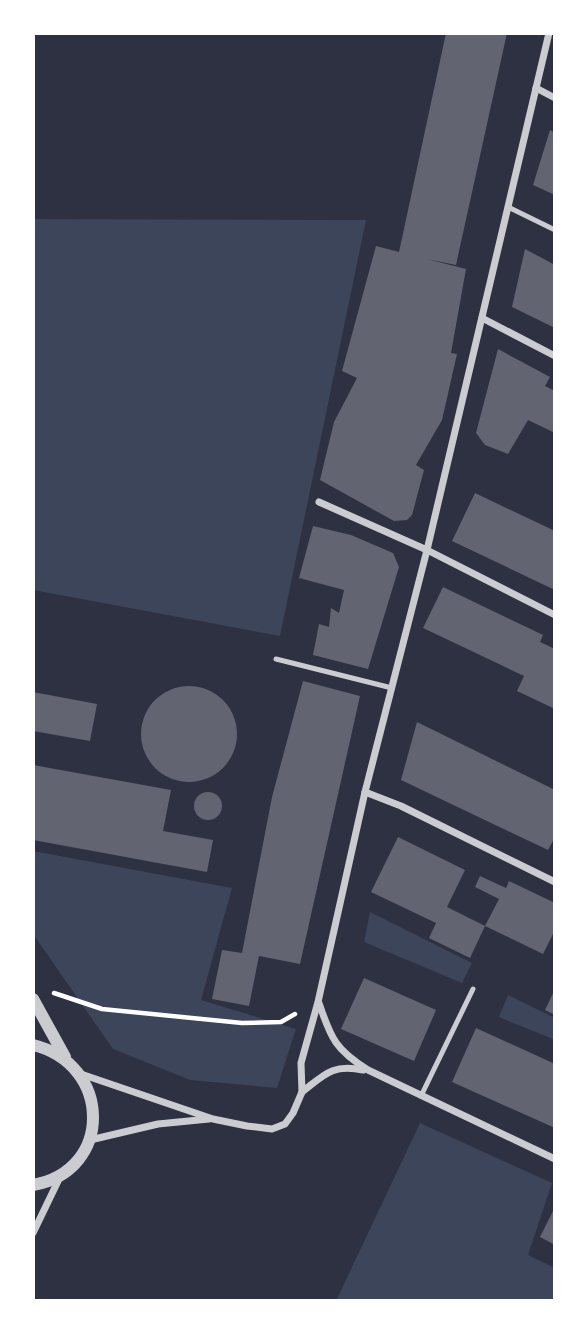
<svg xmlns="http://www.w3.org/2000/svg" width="588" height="1334" font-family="Raleway,sans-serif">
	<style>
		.green { fill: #3c4559 }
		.building { fill: #626471 }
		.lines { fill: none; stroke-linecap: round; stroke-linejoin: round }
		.path { stroke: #fff; stroke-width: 4.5 }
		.service { stroke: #caccd0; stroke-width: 5 }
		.minor { stroke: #caccd0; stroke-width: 7 }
		.tertiary { stroke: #caccd0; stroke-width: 12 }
	</style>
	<rect width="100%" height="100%" fill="#2d3142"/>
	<!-- green -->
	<g class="green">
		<polygon points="33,219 366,220 280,636 33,590"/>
		<polygon points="33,851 232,888 201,1000 296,1029 277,1088 190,1080 113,1049 33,934"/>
		<polygon points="370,912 472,963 462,983 364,942"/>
		<polygon points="508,995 555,1018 555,1040 499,1017"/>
		<polygon points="420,1123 552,1183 528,1255 555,1268 555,1301 336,1301"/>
	</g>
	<!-- building -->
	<g class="building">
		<polygon points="446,33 507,33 456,265 427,259 466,269 451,353 457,354 442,420 416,465 424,470 412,515 407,520 394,521 320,480 334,422 357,378 342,371 376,246 399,252"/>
		<polygon points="550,130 555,133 555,195 533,185"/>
		<polygon points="525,249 555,265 555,328 512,307"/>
		<polygon points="498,349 550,377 545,386 555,391 555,433 528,420 508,454 485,445 476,433"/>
		<polygon points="475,493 555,531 555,590 452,541"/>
		<polygon points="313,526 351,535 393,553 399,567 368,669 313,655 319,624 329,627 331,608 339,613 344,590 299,578"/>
		<polygon points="443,587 543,635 540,642 555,649 555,709 517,691 524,676 423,628"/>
		<polygon points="303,681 360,696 300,964 259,956 249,1006 212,999 222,950 242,953 272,797"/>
		<circle cx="189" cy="734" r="48"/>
		<polygon points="33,692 97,704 90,741 33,731"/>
		<polygon points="417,722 555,790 555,837 548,850 401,780"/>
		<polygon points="33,765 171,790 163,831 213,840 207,872 33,840"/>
		<circle cx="208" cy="806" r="14"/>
		<polygon points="398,837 465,870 447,907 485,926 470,958 429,938 436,923 371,892"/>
		<polygon points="480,876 506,888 509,881 555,903 555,930 543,954 485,926 499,899 475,887"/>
		<polygon points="364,978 436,1010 414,1061 341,1029"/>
		<polygon points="555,989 555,1015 545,1010"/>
		<polygon points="476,1028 555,1064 555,1128 452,1082"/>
		<polygon points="555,1207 555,1245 540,1237"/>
	</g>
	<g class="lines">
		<!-- path -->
		<polyline class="path" points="54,993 102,1009 242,1023 281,1022 295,1014"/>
		<!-- service -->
		<g class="service">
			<polyline points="508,207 555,230"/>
			<polyline points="276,659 392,688"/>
			<polyline points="421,1096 473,989"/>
		</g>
		<!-- minor -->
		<g class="minor">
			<polyline points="536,88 555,98"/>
			<polyline points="482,318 555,356"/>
			<polyline points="319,502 427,550 555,615"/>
			<polyline points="365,792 401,806 555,882"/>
			<path d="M319,1003C331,1039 336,1050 368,1070L555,1159"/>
			<polyline points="81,1074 213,1119 247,1126 272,1129 285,1124 293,1113 302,1092 301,1063 318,1002 365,792 427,550 549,33"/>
			<path d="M302,1092C325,1074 332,1064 363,1070"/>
			<polyline points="90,1140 158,1124 209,1119"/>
			<polyline points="33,1233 60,1177"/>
		</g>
		<!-- tertiary -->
		<g class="tertiary">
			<polyline points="33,999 65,1057"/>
			<path d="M33,1045C112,1064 114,1171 33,1185"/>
		</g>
	</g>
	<!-- border -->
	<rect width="588" height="1334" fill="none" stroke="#ffffff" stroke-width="70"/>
</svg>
